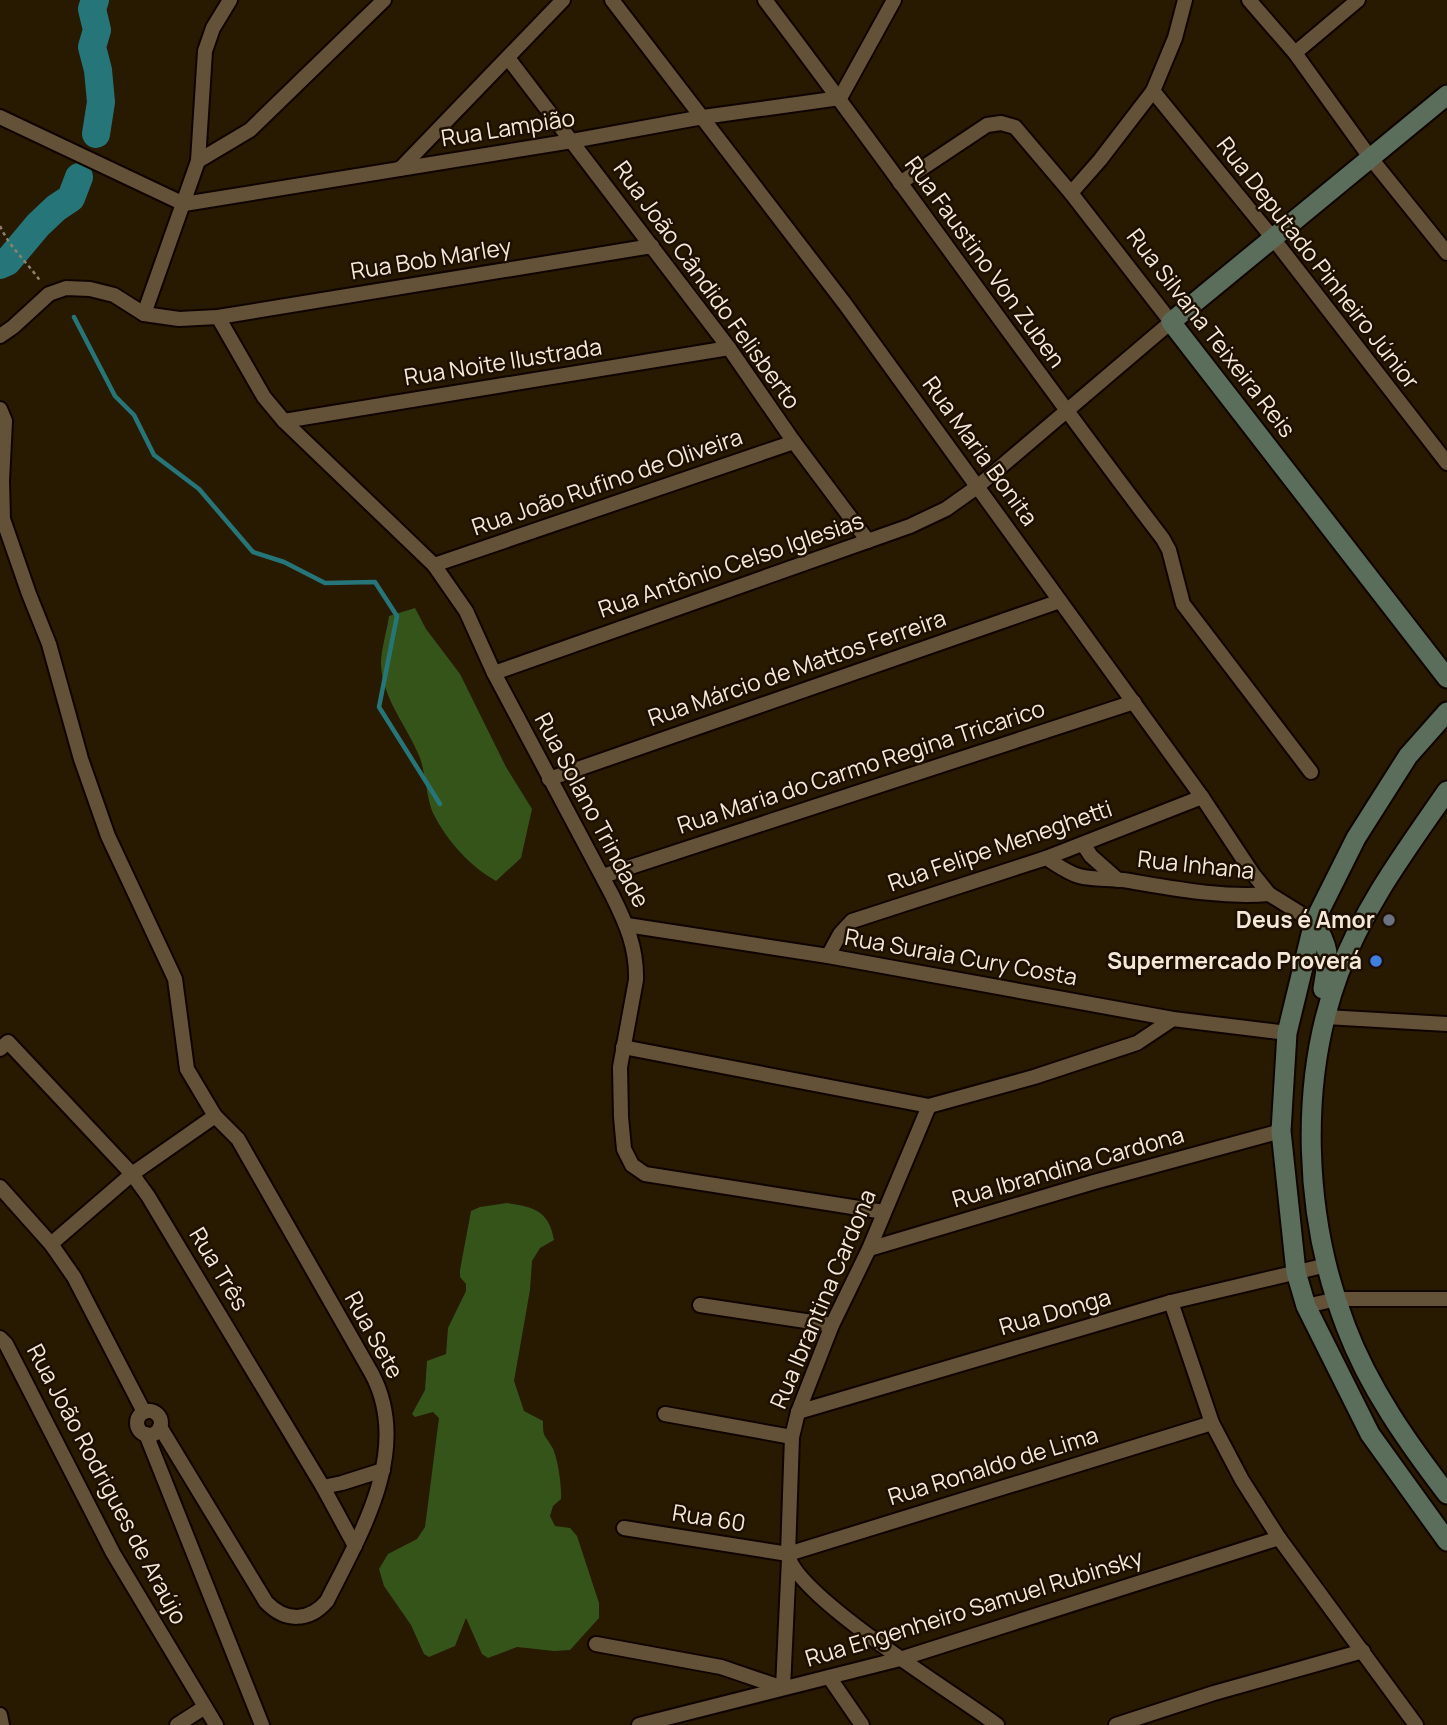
<svg xmlns="http://www.w3.org/2000/svg" width="1447" height="1725" font-family="Manrope,sans-serif">
	<style>
		.forest { fill: #355419 }
		.lines { fill: none; stroke-linecap: round; stroke-linejoin: round }
		.stream { stroke: #267579; stroke-width: 4.5 }
		.river { stroke: #267579; stroke-width: 28 }
		.street-casing { stroke: #100400; stroke-width: 18 }
		.secondary-casing { stroke: #100400; stroke-width: 23 }
		.path { stroke: #8f826e; stroke-width: 2.5; stroke-dasharray: 3.5 3.5; stroke-linecap: butt }
		.street { stroke: #645238; stroke-width: 14 }
		.secondary { stroke: #5a6e5b; stroke-width: 19 }
		.worship-dot { fill: #6b7280; stroke: #1e1000; stroke-width: 2.5 }
		.shop-dot { fill: #3f7fe0; stroke: #1e1000; stroke-width: 2.5 }
		.labels { text-anchor: middle; stroke-width: 5; stroke-linejoin: round; paint-order: stroke }
		.street-label { font-size: 23px; fill: #f3e8d9; stroke: #1e1000 }
		.poi-label { font-size: 23px; font-weight: bold; fill: #f3e8d9; stroke: #1e1000; text-anchor: end }
	</style>
	<rect width="100%" height="100%" fill="#281901"/>
	<!-- forest -->
	<g class="forest">
		<path d="M415,608L426,629L460,674L506,767L532,809L521,858L496,881C470,866 448,842 434,815C427,802 426,775 420,758C408,727 382,699 381,664C381,649 387,631 389,616Z"/>
		<path d="M507,1203C533,1207 549,1210 554,1240L540,1248L532,1261L530,1290L514,1381L524,1411L543,1421C543,1438 544,1433 552,1447C558,1457 562,1488 561,1499L553,1506L550,1516L555,1526L570,1528L577,1536L599,1603V1618L570,1650L554,1651L517,1647L488,1658L482,1654L466,1618L455,1646L429,1657L424,1654L411,1625L384,1586L379,1569L388,1554L417,1539L425,1527L439,1418L433,1412L415,1417L412,1414L425,1390L427,1361L446,1354L448,1328L466,1291V1284L460,1277V1270L471,1211L480,1207Z"/>
	</g>
	<g class="lines">
		<!-- stream -->
		<polyline class="stream" points="74,317 115,396 134,415 154,455 199,489 253,552 284,562 325,583 375,582 397,616 379,707 440,804"/>
		<!-- river -->
		<g class="river">
			<polyline points="95,0 92,9 97,30 92,47 98,70 101,102 96,134"/>
			<polyline points="0,265 7,262 38,225 56,208 71,198 79,177"/>
		</g>
		<defs>
			<g id="street">
				<polyline points="612,0 845,304 1202,797 1253,874 1269,894 1314,922"/>
				<path d="M765,0C900,178 1027,361 1163,539L1169,550L1183,604L1311,772"/>
				<polyline points="1249,0 1295,53 1369,156 1447,253"/>
				<polyline points="1295,53 1358,0"/>
				<polyline points="508,58 729,348 794,442 868,541"/>
				<polyline points="1153,91 1272,237 1447,463"/>
				<polyline points="840,98 894,0"/>
				<polyline points="0,117 184,204 572,141 703,117 840,98"/>
				<polyline points="198,161 205,51 213,28 230,0"/>
				<polyline points="400,169 563,0"/>
				<polyline points="1071,193 1100,160 1153,91 1175,38 1185,0"/>
				<polyline points="144,314 198,161 250,130 384,0"/>
				<path d="M218,317L264,397L284,421L434,565L466,611L494,673L612,895C626,923 637,948 636,980L620,1067L621,1117L624,1149L632,1165L645,1174L884,1212"/>
				<polyline points="0,336 13,327 49,294 66,288 90,289 114,295 144,314 179,319 218,317 652,246"/>
				<path d="M0,409L5,421L2,481L3,519L29,594L49,644L81,759L108,836L175,979L187,1069L215,1116L238,1139L372,1374C412,1450 361,1533 327,1601C309,1622 285,1622 266,1602L160,1427"/>
				<polyline points="284,421 729,348"/>
				<polyline points="434,565 794,442"/>
				<polyline points="494,673 910,526 946,509 977,487 1171,322 1071,193 1015,127 1001,123 987,125 900,183"/>
				<polyline points="549,779 1060,601"/>
				<polyline points="1083,844 1091,856 1118,880"/>
				<path d="M1046,858C1056,864 1068,873 1079,876C1094,880 1108,878 1123,880C1172,888 1220,898 1269,894"/>
				<polyline points="603,876 1134,702"/>
				<polyline points="627,925 828,956 1173,1019 1287,1033"/>
				<polyline points="828,956 840,934 852,921 1046,858 1202,797"/>
				<polyline points="1326,1017 1447,1024"/>
				<polyline points="623,1047 929,1106 1034,1077 1137,1043 1173,1019"/>
				<polyline points="0,1049 8,1042 132,1174 148,1196 323,1487 355,1546"/>
				<path d="M929,1106L869,1249L832,1325L798,1412L792,1437L788,1554C794,1596 958,1695 997,1725"/>
				<polyline points="0,1187 51,1244 74,1277 144,1412"/>
				<polyline points="51,1244 132,1174 215,1116"/>
				<polyline points="869,1249 1094,1182 1281,1131"/>
				<polyline points="1171,1302 1212,1423 1242,1480 1279,1538 1416,1725"/>
				<polyline points="700,1305 832,1325"/>
				<polyline points="1306,1306 1337,1299 1447,1299"/>
				<polyline points="0,1338 6,1344 113,1553 216,1725"/>
				<circle cx="149" cy="1423" r="12"/>
				<polyline points="798,1412 1171,1302 1327,1265"/>
				<polyline points="665,1414 792,1437"/>
				<polyline points="146,1434 262,1725"/>
				<polyline points="323,1487 342,1483 383,1470"/>
				<polyline points="624,1528 788,1554 1212,1423"/>
				<polyline points="596,1644 721,1667 783,1688 789,1559"/>
				<polyline points="829,1677 862,1725"/>
				<polyline points="0,1715 2,1725"/>
				<polyline points="177,1725 205,1707"/>
				<polyline points="639,1725 900,1659 1279,1538"/>
				<polyline points="1116,1725 1214,1693 1363,1651"/>
			</g>
			<g id="secondary">
				<polyline points="1447,95 1171,322 1447,678"/>
				<polyline points="1447,712 1408,756 1356,838 1314,922 1287,1033 1281,1131 1296,1272 1306,1306 1370,1434 1447,1541"/>
				<path d="M1447,791C1407,849 1364,906 1339,973C1298,1083 1304,1218 1346,1327C1369,1388 1408,1443 1447,1494"/>
				<path d="M1314,922C1332,952 1328,956 1323,989"/>
			</g>
		</defs>
		<!-- street casing -->
		<use href="#street" class="street-casing"/>
		<!-- secondary casing -->
		<use href="#secondary" class="secondary-casing"/>
		<!-- path -->
		<path class="path" d="M0,226C10,248 28,263 41,282"/>
		<!-- street -->
		<use href="#street" class="street"/>
		<!-- secondary -->
		<use href="#secondary" class="secondary"/>
	</g>
	<!-- markers -->
	<circle class="worship-dot" cx="1389" cy="920" r="7"/>
	<circle class="shop-dot" cx="1376" cy="961" r="7"/>
	<g class="labels">
		<!-- street labels -->
		<g class="street-label">
			<text transform="translate(508 128) rotate(-9)" y="8">Rua Lampião</text>
			<text transform="translate(431 259) rotate(-9)" y="8">Rua Bob Marley</text>
			<text transform="translate(985 262) rotate(54)" y="8">Rua Faustino Von Zuben</text>
			<text transform="translate(1318 263) rotate(52)" y="8">Rua Deputado Pinheiro Júnior</text>
			<text transform="translate(707 285) rotate(54)" y="8">Rua João Cândido Felisberto</text>
			<text transform="translate(1211 333) rotate(52)" y="8">Rua Silvana Teixeira Reis</text>
			<text transform="translate(503 362) rotate(-9)" y="8">Rua Noite Ilustrada</text>
			<text transform="translate(980 451) rotate(54)" y="8">Rua Maria Bonita</text>
			<text transform="translate(607 482) rotate(-19)" y="8">Rua João Rufino de Oliveira</text>
			<text transform="translate(731 565) rotate(-19)" y="8">Rua Antônio Celso Iglesias</text>
			<text transform="translate(797 668) rotate(-19)" y="8">Rua Márcio de Mattos Ferreira</text>
			<text transform="translate(861 767) rotate(-18)" y="8">Rua Maria do Carmo Regina Tricarico</text>
			<text transform="translate(592 810) rotate(62)" y="8">Rua Solano Trindade</text>
			<text transform="translate(1000 846) rotate(-19)" y="8">Rua Felipe Meneghetti</text>
			<text transform="translate(1196 865) rotate(6)" y="8">Rua Inhana</text>
			<text transform="translate(961 957) rotate(10)" y="8">Rua Suraia Cury Costa</text>
			<text transform="translate(1068 1167) rotate(-16)" y="8">Rua Ibrandina Cardona</text>
			<text transform="translate(219 1269) rotate(59)" y="8">Rua Três</text>
			<text transform="translate(823 1299) rotate(-67)" y="8">Rua Ibrantina Cardona</text>
			<text transform="translate(1055 1312) rotate(-16)" y="8">Rua Donga</text>
			<text transform="translate(374 1335) rotate(61)" y="8">Rua Sete</text>
			<text transform="translate(993 1466) rotate(-17)" y="8">Rua Ronaldo de Lima</text>
			<text transform="translate(107 1484) rotate(62)" y="8">Rua João Rodrigues de Araújo</text>
			<text transform="translate(709 1518) rotate(9)" y="8">Rua 60</text>
			<text transform="translate(974 1608) rotate(-17)" y="8">Rua Engenheiro Samuel Rubinsky</text>
		</g>
		<!-- poi labels -->
		<g class="poi-label">
			<text x="1375" y="928">Deus é Amor</text>
			<text x="1362" y="969">Supermercado Proverá</text>
		</g>
	</g>
</svg>
